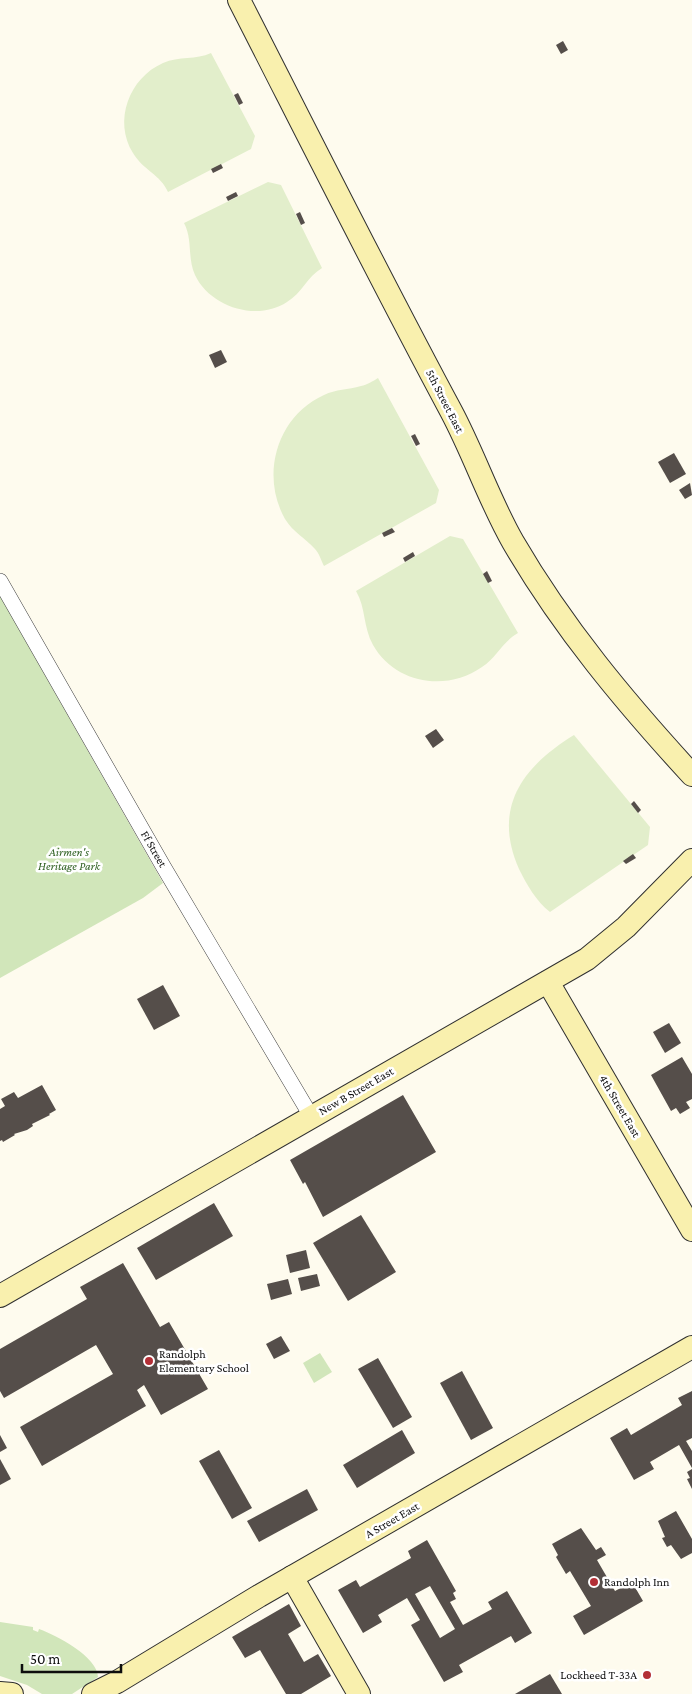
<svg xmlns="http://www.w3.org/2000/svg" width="692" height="1694" font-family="'Crimson Pro',serif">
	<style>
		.green { fill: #d1e6ba }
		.pitch { fill: #e2eecb }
		.building { fill: #554e4a; fill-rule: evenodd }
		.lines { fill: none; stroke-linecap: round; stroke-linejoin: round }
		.street-casing { stroke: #404040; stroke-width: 16 }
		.secondary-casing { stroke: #2f2f2f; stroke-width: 24 }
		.street { stroke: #fff; stroke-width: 15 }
		.secondary { stroke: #f9f0ae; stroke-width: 22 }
		.poi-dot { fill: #b32f36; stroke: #fff; stroke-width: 2 }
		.labels { text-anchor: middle; stroke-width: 5; stroke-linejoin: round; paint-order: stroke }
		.street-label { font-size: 12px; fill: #0d0d0d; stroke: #fff }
		.park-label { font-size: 12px; font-style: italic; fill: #2f6022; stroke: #fff }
		.poi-label { font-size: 12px; fill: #0d0d0d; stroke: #fff; text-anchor: start }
	</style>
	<rect width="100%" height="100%" fill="#fefbee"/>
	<!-- green -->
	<g class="green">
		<polygon points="0,596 163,883 143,898 0,978"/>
		<polygon points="320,1353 332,1372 314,1383 303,1363"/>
		<path d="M0,1622L33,1627V1630L38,1632L39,1629C56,1635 98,1657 98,1677L72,1694H42L27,1685L0,1676Z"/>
	</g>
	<!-- pitch -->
	<g class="pitch">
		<path d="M211,53L255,136L251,149L168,192C161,175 143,170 133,153C113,121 129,78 163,63C179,56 196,60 211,53Z"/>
		<path d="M268,182L281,185L322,268C307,277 302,293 287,302C257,322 210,307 195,275C187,257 193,240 184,223Z"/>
		<path d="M378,378L439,490L436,503L324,566C321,560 319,553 315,549C305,538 293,532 285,519C260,475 277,416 324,395C336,389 348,390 361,386C367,385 373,381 378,378Z"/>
		<path d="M450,536L463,539L518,633C502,642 497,657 482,667C447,692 395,684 373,645C363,627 366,608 356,591Z"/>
		<path d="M574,735L650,827L648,845L550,912C536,901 527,885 519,869C492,808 522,767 574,735Z"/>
	</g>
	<!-- building -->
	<g class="building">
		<polygon points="563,41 568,50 561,54 556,45"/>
		<polygon points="238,93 243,103 239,105 234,95"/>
		<polygon points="221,164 223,168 213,173 211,169"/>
		<polygon points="236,192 238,196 228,201 226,197"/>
		<polygon points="300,212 305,223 301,225 296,214"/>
		<polygon points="221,350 227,362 215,368 209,355"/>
		<polygon points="415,434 420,444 416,446 411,436"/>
		<polygon points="674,453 686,474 670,483 658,462"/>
		<polygon points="690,483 692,495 685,499 679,490"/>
		<polygon points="392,528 395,532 384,537 382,533"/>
		<polygon points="413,552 415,556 405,562 403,558"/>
		<polygon points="487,571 492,581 488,583 483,574"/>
		<polygon points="436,729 444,740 433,748 425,736"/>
		<polygon points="634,801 641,810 638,813 631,804"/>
		<polygon points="633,854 636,858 626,864 623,861"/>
		<polygon points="163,985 180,1016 154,1030 137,999"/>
		<polygon points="669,1023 681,1043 665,1053 653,1032"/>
		<polygon points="682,1057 692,1074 692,1099 686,1102 690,1108 680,1114 676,1108 671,1111 651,1075"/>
		<polygon points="42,1085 56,1110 49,1114 50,1115 32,1124 33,1126 27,1130 14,1134 15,1135 3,1142 2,1140 0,1141 0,1109 5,1106 1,1099 14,1092 18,1098"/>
		<polygon points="403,1095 436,1152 323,1217 305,1182 303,1184 290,1160"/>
		<polygon points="214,1203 233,1236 156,1280 137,1248"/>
		<polygon points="361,1215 396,1272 348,1301 313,1243"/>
		<polygon points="306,1250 310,1268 290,1273 286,1255"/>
		<polygon points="123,1263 160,1327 169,1322 208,1389 161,1415 144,1385 137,1390 146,1406 42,1466 20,1427 113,1374 96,1345 4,1398 0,1391 0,1349 87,1299 80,1287"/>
		<polygon points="317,1274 320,1286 301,1291 298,1278"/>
		<polygon points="288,1279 292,1294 271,1300 267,1284"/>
		<polygon points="281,1336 290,1351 274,1359 266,1344"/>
		<polygon points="378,1358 412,1417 393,1428 358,1369"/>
		<polygon points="462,1371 493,1428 471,1440 440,1383"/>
		<polygon points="692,1391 692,1438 686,1441 692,1451 692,1468 679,1445 650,1462 654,1469 634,1480 610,1438 627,1428 631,1435 682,1405 678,1398"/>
		<polygon points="402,1430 415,1453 357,1488 343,1465"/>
		<polygon points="0,1435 7,1448 0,1452"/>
		<polygon points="219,1450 252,1508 232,1519 199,1461"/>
		<polygon points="0,1459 11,1479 0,1485"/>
		<polygon points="692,1469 692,1489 687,1479 690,1478 687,1472"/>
		<polygon points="307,1489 318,1510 259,1542 247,1521"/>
		<polygon points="676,1511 692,1539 692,1553 681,1559 671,1545 667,1547 662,1538 665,1537 658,1521"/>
		<polygon points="581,1528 596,1550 601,1547 606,1555 597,1560 615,1591 632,1582 643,1601 584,1635 573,1616 591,1606 570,1571 566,1574 556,1557 558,1555 552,1544"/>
		<path d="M427,1540L456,1591L453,1593L456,1599L450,1602L463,1625L492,1609L488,1602L507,1591L532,1633L515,1643L511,1636L459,1665L463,1672L444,1682L411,1625L420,1620L407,1598L378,1615L382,1622L363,1633L338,1590L356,1580L360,1587L411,1558L408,1551ZM430,1586L455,1629L440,1638L415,1594Z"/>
		<polygon points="289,1604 301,1626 288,1634 304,1662 318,1654 331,1676 301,1694 286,1694 260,1650 245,1658 232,1637"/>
		<polygon points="550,1674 562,1694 515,1694"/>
	</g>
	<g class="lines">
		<defs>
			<polyline id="street" points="0,581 163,866 311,1116"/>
			<g id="secondary">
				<path d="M239,0C309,137 378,275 451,411C474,454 489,500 513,542C563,628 625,702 692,775"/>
				<polyline points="548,982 692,1230"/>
				<polyline points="0,1296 587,959 626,927 692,860"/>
				<polyline points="292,1577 359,1694"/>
				<polyline points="0,1693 12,1694"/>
				<polyline points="93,1694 117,1682 259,1596 692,1347"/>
			</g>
		</defs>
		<!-- street casing -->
		<use href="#street" class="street-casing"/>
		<!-- secondary casing -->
		<use href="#secondary" class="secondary-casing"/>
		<!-- street -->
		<use href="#street" class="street"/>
		<!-- secondary -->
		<use href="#secondary" class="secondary"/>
	</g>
	<!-- markers -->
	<g class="poi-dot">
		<circle cx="149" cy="1361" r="5"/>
		<circle cx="594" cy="1582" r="5"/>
		<circle cx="647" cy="1675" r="5"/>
	</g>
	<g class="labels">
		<!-- street labels -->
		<g class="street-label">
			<text transform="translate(445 401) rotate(63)" y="4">5th Street East</text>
			<text transform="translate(154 849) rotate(60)" y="4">Ff Street</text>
			<text transform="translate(356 1091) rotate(-30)" y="4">New B Street East</text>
			<text transform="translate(620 1106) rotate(60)" y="4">4th Street East</text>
			<text transform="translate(392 1520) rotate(-30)" y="4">A Street East</text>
		</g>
		<!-- park labels -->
		<g class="park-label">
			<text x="69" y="856">Airmen's<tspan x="69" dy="14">Heritage Park</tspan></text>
		</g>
		<!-- poi labels -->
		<g class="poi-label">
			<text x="159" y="1358">Randolph<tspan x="159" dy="14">Elementary School</tspan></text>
			<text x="604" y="1586">Randolph Inn</text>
			<text x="637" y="1679" text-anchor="end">Lockheed T-33A</text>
		</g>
	</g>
	<!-- scale -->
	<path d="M22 1664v8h99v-8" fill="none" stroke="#0d0d0d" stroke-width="2.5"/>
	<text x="30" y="1664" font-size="15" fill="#0d0d0d" stroke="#ffffff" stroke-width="4" paint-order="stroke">50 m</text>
</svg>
